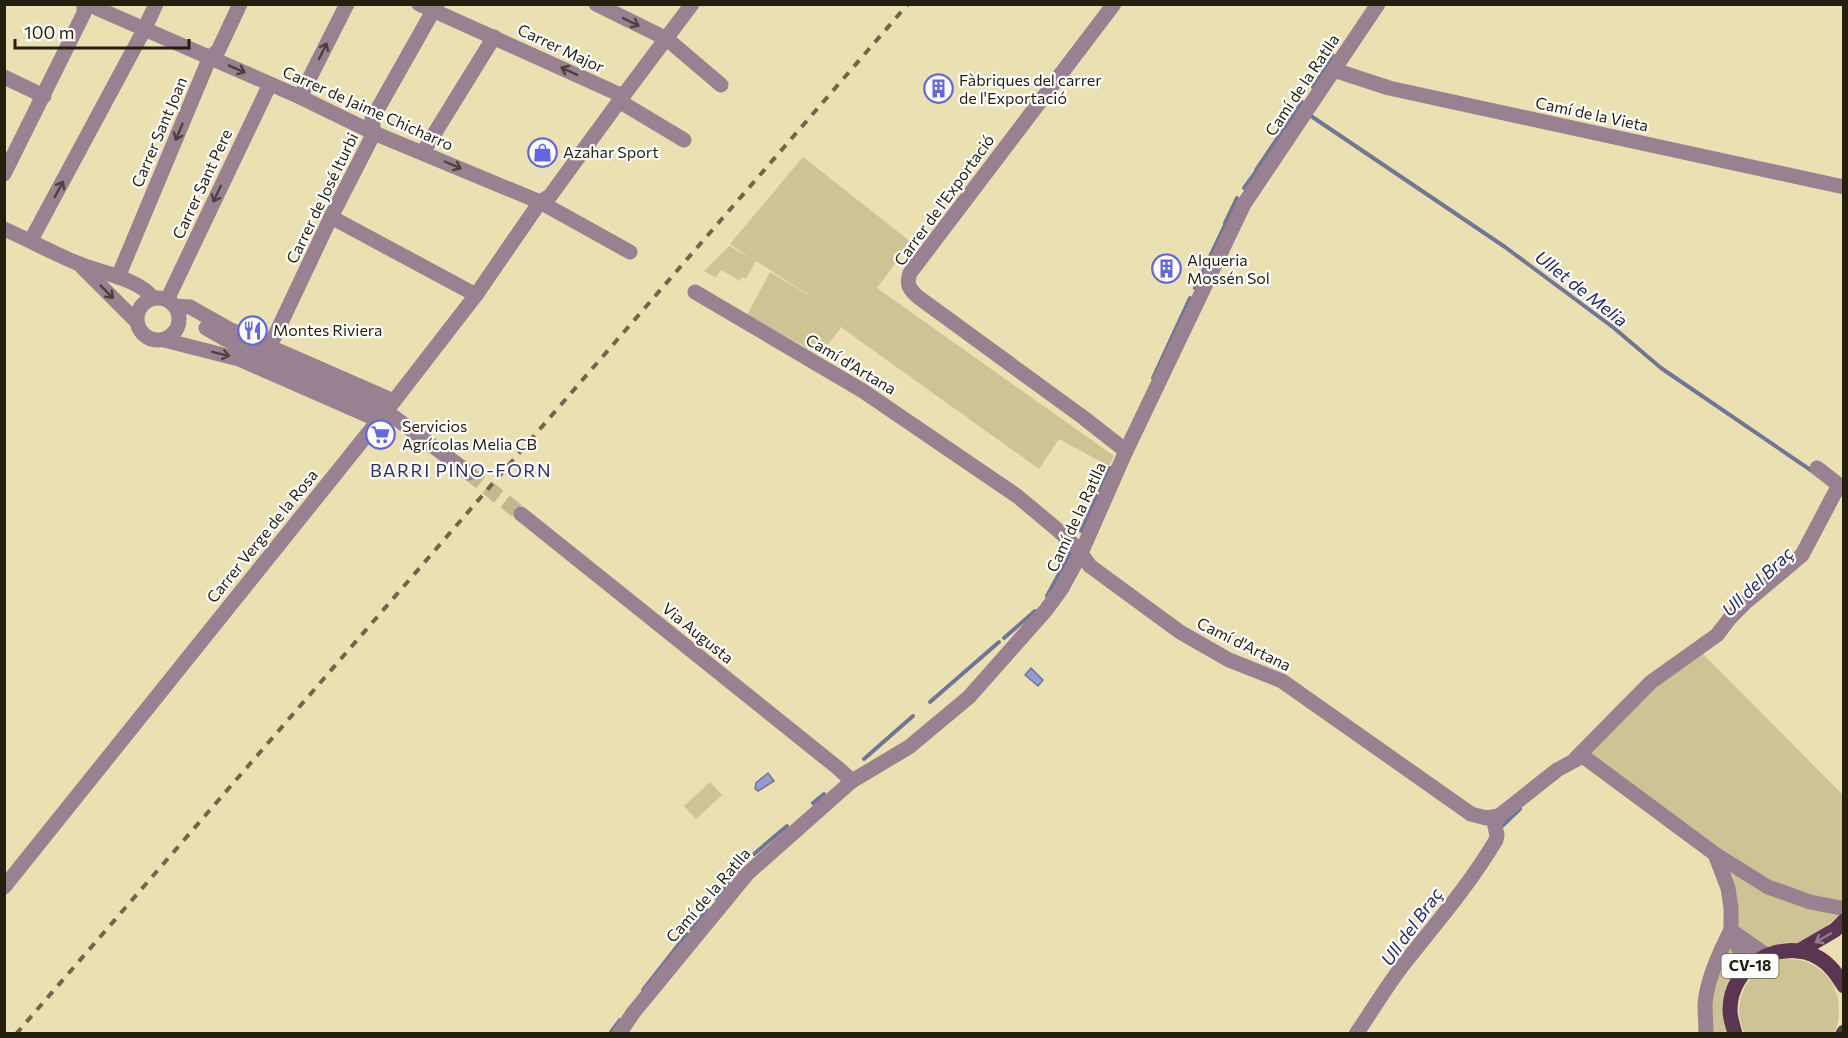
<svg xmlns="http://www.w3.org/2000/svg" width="1848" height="1038" font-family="Commissioner,sans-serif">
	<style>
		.green { fill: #cdc394 }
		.water { fill: #929bd3; stroke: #717698; stroke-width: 1.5 }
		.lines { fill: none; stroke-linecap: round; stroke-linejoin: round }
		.stream { stroke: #717698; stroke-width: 4 }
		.minor-tunnel { stroke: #c3b990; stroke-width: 15; stroke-dasharray: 15 8; stroke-linecap: butt }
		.minor { stroke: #998192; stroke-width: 15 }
		.major { stroke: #5c3552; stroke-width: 15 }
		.rail { stroke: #6e674b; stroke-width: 4; stroke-dasharray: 8 8; stroke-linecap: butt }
		.oneway { stroke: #4c413c }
		.oneway2 { stroke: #957c8f }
		.labels { text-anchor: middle; stroke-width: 4.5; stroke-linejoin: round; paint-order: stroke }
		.shield { fill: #fff; stroke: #656256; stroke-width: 1.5 }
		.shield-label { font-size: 15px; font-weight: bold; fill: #231f0d }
		.street-label { font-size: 16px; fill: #231f0d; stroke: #fff }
		.poi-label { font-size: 16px; fill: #231f0d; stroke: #fff; text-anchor: start }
		.water-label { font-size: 18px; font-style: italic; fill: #262769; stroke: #fff }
		.neighbourhood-label { font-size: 18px; letter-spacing: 1.5px; fill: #2c306a; stroke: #fff }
	</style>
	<rect width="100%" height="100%" fill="#ebe0b1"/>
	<!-- green -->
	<g class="green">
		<polygon points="803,157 911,242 877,288 1114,456 1109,466 1059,439 1039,469 842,328 843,325 820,355 747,315 770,272 818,301 756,261 746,279 742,277 740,281 721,270 716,278 704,271 729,246 750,258 730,244"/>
		<polygon points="1701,652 1843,795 1843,912 1814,936 1796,944 1765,947 1739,933 1723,863 1769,886 1584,754 1654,682"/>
		<polygon points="710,782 722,795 696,819 684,806"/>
		<path d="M1730,939L1742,962C1724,991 1723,1000 1726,1033L1708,1034V1005Z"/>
		<path d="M1787,959C1828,959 1848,996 1835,1033L1745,1034C1728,1000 1751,963 1787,959Z"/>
	</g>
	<!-- water -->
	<g class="water">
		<polygon points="1031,668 1043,680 1038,686 1025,675"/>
		<polygon points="768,773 774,781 758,791 755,789 756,783"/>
	</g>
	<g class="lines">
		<!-- stream -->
		<g class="stream">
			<polyline points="1313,87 1334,56"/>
			<polyline points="1311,116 1505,247 1614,328 1661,368 1812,471"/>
			<polyline points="1256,170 1302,102"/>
			<polyline points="1244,188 1255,173"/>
			<polyline points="1225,223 1237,198"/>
			<polyline points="1195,288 1225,225"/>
			<polyline points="1165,352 1190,298"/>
			<polyline points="1153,378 1165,352"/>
			<polyline points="1100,491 1110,468"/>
			<polyline points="1081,531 1097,496"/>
			<polyline points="1047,596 1071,552"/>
			<polyline points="1004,638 1035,611"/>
			<polyline points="930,702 999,642"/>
			<polyline points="864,759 913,716"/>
			<polyline points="813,803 824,794"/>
			<polyline points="1500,828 1520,809"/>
			<polyline points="754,854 787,826"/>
			<polyline points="732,877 742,866"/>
			<polyline points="716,898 728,883"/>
			<polyline points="691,929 707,910"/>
			<polyline points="643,990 687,934"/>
			<polyline points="611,1032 620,1020"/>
		</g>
		<!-- minor-tunnel -->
		<polyline class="minor-tunnel" points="469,473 521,514"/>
		<!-- minor -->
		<g class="minor">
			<polyline points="87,4 300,97 374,133 540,202 630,252"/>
			<polyline points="419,4 623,96"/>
			<polyline points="596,4 667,39 721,85"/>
			<path d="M1114,4L910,273C906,284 909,289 918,297L1084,418L1126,451"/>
			<polyline points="1334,70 1389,88 1844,187"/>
			<polyline points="4,77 44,96"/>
			<polyline points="300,97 347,4"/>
			<polyline points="619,101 684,140"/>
			<polyline points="423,152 494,37"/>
			<polyline points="4,174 84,13 84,4"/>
			<polyline points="331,217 476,295"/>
			<path d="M4,229C29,240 53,253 77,263C100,273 138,278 153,298"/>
			<polyline points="31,240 144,30 156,4"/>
			<polyline points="82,267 136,321"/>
			<polyline points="118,277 210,57 218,51 240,4"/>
			<polyline points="695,292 863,391 1017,496 1059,531 1077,548 1090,566 1180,632 1229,660 1282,681 1471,814 1486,818 1499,816 1557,770 1581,757 1584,757 1715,854 1728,888 1731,908 1731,930 1747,968"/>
			<circle cx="158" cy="319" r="21"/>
			<polyline points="167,300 270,84"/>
			<polyline points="175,306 190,307 229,329 394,401"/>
			<polyline points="206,328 225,339 375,406"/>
			<polyline points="164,340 239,359 378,420"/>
			<polyline points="270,346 331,217 374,133 372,119 437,4"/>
			<polyline points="394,417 469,473"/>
			<polyline points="521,514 838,768 852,781"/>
			<polyline points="1575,759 1651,682 1717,635 1730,618 1746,602 1802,555 1839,485 1817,468"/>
			<polyline points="1715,854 1768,887 1810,902 1841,908"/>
			<polyline points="4,887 394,401 476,295 540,202 550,196 623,96 692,4"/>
			<polyline points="1733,932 1766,955"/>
			<polyline points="619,1034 633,1013 748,873 852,781 909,747 969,697 1046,610 1062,588 1081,553 1126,451 1244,204 1378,4"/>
			<path d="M1356,1034C1372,1011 1386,987 1403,965C1436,923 1468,887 1496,840L1497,835L1493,818"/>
			<path d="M1706,1034C1706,1024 1705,1014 1705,1004C1707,979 1719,953 1731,930"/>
		</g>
		<!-- major -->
		<g class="major">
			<polyline points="1799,951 1835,930 1844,921"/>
			<path d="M1735,1034C1733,1026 1730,1018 1730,1011C1729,966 1781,936 1819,958C1831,965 1837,975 1844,986"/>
			<polyline points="1843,1034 1844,1032"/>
		</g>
		<!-- rail -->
		<polyline class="rail" points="16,1034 908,4"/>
	</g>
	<!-- one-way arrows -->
	<defs><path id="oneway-shaft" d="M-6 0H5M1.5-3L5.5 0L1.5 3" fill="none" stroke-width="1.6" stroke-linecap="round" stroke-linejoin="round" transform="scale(1.5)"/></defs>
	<g class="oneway">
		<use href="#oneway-shaft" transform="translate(631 22) rotate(26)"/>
		<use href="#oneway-shaft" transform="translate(323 51) rotate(-64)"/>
		<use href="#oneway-shaft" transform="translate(237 69) rotate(24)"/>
		<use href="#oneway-shaft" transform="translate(569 71) rotate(-155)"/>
		<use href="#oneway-shaft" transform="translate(179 132) rotate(113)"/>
		<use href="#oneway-shaft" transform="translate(453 165) rotate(23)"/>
		<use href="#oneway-shaft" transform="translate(59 189) rotate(-62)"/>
		<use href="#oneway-shaft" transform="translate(217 194) rotate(115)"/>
		<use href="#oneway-shaft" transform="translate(107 292) rotate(45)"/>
		<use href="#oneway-shaft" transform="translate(221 354) rotate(14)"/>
	</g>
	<use class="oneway2" href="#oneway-shaft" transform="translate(1823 938) rotate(150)"/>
	<!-- icons -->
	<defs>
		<symbol id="building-ring" viewBox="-11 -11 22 22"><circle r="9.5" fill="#fff" stroke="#6268e1" stroke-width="1.5"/><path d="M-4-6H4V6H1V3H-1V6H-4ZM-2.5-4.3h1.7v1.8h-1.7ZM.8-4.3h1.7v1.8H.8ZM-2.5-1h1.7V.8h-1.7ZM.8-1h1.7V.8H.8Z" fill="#6268e1"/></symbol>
		<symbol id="shop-ring" viewBox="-11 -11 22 22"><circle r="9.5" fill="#fff" stroke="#6268e1" stroke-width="1.5"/><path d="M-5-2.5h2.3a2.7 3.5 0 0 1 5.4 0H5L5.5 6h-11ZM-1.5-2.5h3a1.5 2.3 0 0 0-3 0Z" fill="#6268e1"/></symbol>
		<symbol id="restaurant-ring" viewBox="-11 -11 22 22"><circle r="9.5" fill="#fff" stroke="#6268e1" stroke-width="1.5"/><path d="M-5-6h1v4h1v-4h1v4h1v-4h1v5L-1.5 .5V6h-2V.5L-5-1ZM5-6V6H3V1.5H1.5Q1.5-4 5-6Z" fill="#6268e1"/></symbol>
		<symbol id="supermarket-ring" viewBox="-11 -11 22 22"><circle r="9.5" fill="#fff" stroke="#6268e1" stroke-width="1.5"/><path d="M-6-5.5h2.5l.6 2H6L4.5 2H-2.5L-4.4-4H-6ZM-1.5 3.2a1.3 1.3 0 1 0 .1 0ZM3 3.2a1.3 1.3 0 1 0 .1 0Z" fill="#6268e1"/></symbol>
	</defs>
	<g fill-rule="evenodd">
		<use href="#building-ring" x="922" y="72" width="33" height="33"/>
		<use href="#shop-ring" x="526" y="136" width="33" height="33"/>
		<use href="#building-ring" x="1150" y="252" width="33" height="33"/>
		<use href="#restaurant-ring" x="236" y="314" width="33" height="33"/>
		<use href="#supermarket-ring" x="364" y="418" width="33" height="33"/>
	</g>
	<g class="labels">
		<!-- shield labels -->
		<rect class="shield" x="1721.5" y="954" width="57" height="24" rx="4.5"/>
		<g class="shield-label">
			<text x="1750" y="971">CV-18</text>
		</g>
		<!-- street labels -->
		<g class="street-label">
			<text transform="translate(561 48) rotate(25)" y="6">Carrer Major</text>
			<text transform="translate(1302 85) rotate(-56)" y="6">Camí de la Ratlla</text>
			<text transform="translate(368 108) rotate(24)" y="6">Carrer de Jaime Chicharro</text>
			<text transform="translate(1592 114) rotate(12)" y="6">Camí de la Vieta</text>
			<text transform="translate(159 132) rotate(-67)" y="6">Carrer Sant Joan</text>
			<text transform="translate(202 184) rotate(-65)" y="6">Carrer Sant Pere</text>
			<text transform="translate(322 198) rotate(-64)" y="6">Carrer de José Iturbi</text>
			<text transform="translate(944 200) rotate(-54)" y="6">Carrer de l'Exportació</text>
			<text transform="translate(851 364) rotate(31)" y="6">Camí d'Artana</text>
			<text transform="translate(1076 517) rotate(-65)" y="6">Camí de la Ratlla</text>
			<text transform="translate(262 536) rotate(-51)" y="6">Carrer Verge de la Rosa</text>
			<text transform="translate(698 633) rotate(39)" y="6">Via Augusta</text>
			<text transform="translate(1244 644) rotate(26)" y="6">Camí d'Artana</text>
			<text transform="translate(708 895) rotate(-49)" y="6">Camí de la Ratlla</text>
		</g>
		<!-- poi labels -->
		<g class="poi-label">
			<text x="959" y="86">Fàbriques del carrer<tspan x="959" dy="18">de l'Exportació</tspan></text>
			<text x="563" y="158">Azahar Sport</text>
			<text x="1187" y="266">Alqueria<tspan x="1187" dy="18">Mossén Sol</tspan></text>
			<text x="273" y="336">Montes Riviera</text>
			<text x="402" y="432">Servicios<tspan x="402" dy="18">Agrícolas Melia CB</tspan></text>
		</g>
		<!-- water labels -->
		<g class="water-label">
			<text transform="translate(1581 289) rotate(38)" y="6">Ullet de Melia</text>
			<text transform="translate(1758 582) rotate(-44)" y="6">Ull del Braç</text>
			<text transform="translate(1412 927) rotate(-54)" y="6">Ull del Braç</text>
		</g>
		<!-- neighbourhood labels -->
		<g class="neighbourhood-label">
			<text x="461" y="477">BARRI PINO-FORN</text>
		</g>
	</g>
	<!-- border -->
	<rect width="1848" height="1038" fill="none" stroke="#231f0d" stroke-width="12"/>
	<!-- scale -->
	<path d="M15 39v9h174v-9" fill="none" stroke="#231f0d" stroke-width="3"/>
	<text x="24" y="39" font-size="18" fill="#231f0d" stroke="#ffffff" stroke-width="4.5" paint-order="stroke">100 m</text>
</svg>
